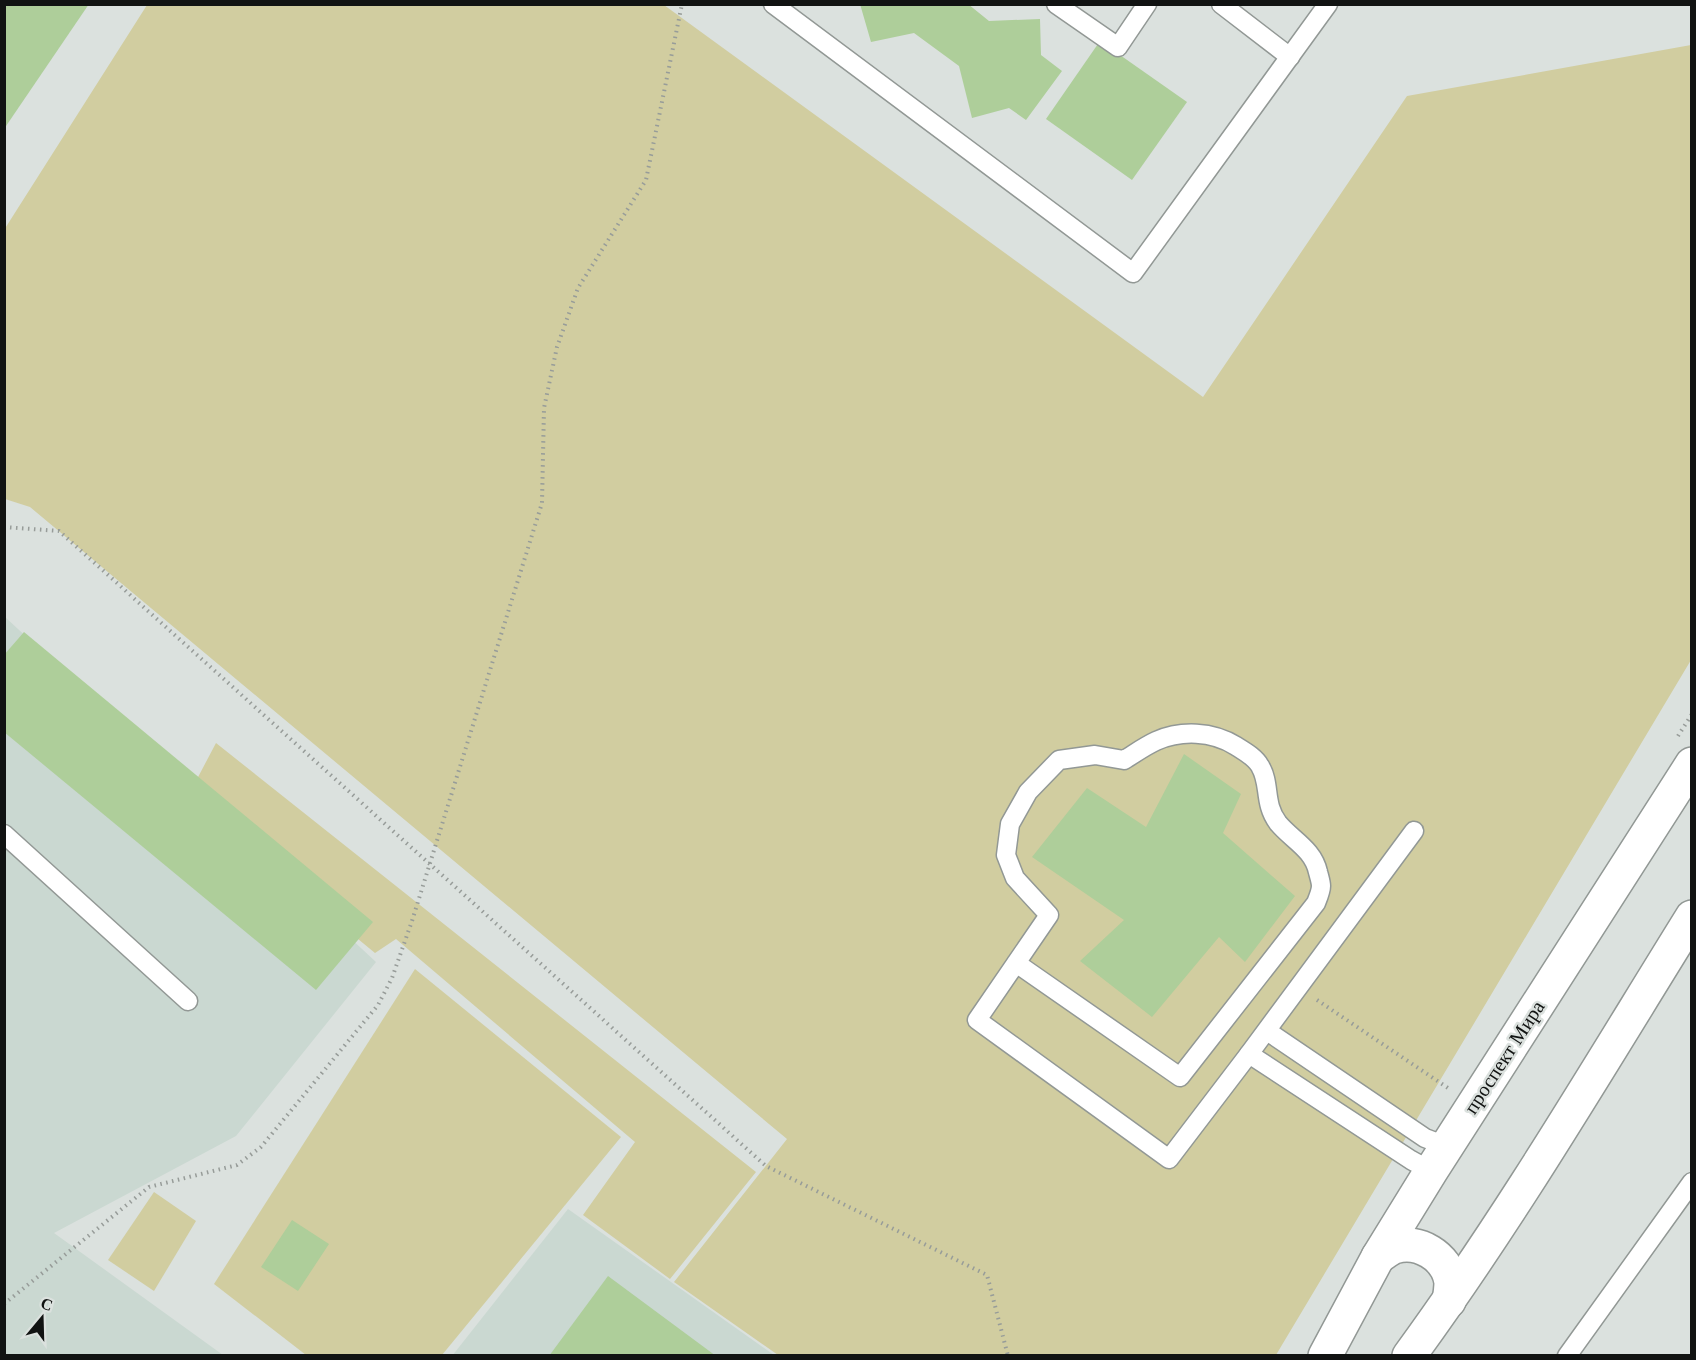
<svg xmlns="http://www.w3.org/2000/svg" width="1696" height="1360" font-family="Georgia,serif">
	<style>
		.built { fill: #cad8d1 }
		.green { fill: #d1cda0 }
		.building { fill: #aece9a }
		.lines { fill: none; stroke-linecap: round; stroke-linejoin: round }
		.lane-casing { stroke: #929895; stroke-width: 21 }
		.secondary-casing { stroke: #929895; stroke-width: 36 }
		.path { stroke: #979c99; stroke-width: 4; stroke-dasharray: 1.5 4.5; stroke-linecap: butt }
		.lane { stroke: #fff; stroke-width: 18 }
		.secondary { stroke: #fff; stroke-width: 33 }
		.labels { text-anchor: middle; stroke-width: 5; stroke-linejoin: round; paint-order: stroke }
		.street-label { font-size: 20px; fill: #111312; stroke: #dbe1de }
	</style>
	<rect width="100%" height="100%" fill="#dbe1de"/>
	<!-- built -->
	<g class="built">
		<polygon points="4,616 376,962 236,1136 54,1233 223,1355 5,1355"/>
		<polygon points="568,1209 774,1355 452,1356"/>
	</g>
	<!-- green -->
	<g class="green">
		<polygon points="147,5 664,5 1203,397 1407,96 1691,45 1691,660 1276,1355 778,1355 674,1282 787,1139 30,507 5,499 4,230"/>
		<polygon points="216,743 756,1172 670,1279 583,1215 635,1142 396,939 375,953 187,798"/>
		<polygon points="415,969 621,1137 442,1355 306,1355 214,1284"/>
		<polygon points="154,1192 196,1221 154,1291 108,1260"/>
	</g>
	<!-- building -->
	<g class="building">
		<polygon points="7,4 89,4 4,129 4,8"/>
		<polygon points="860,4 968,4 989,21 1040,19 1041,55 1062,71 1026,120 1009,108 972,118 959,66 914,33 871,42"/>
		<polygon points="1100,41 1187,102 1132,180 1046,119"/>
		<polygon points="24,632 373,922 316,990 4,732 4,655"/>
		<polygon points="1184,754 1241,794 1223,833 1295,896 1245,962 1219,937 1152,1017 1080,961 1124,920 1032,857 1087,788 1146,827"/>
		<polygon points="292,1220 329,1244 298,1291 261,1267"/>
		<polygon points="608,1276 716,1356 549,1356"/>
	</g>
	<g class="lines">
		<defs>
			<g id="lane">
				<polyline points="773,4 1133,273 1328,4"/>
				<polyline points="1056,4 1118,47 1147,4"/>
				<polyline points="1221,4 1290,57"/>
				<polyline points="4,834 188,1001"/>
				<path d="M1016,963L1180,1077L1316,903C1318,898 1321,891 1321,886C1321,882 1319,876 1318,872C1313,849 1292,840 1278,823C1263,803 1271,784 1260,766C1255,757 1244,751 1236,746C1212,731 1181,730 1156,741C1145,746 1134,754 1124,760L1095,755L1059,760L1028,792L1010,824L1006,855L1015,878L1049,915L977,1020L1169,1159L1249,1054L1414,831"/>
				<polyline points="1267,1031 1425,1138 1446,1146"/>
				<polyline points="1249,1054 1411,1160 1431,1171"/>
				<polyline points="1567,1356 1692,1182"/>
			</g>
			<g id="secondary">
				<path d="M1378,1257C1383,1254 1389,1249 1394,1247C1418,1239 1447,1256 1451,1282C1451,1288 1450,1295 1449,1301"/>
				<polyline points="1325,1356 1378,1257 1431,1171 1692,764"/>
				<path d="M1409,1356C1512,1215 1600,1065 1692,917"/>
			</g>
		</defs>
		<!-- lane casing -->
		<use href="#lane" class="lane-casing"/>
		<!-- secondary casing -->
		<use href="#secondary" class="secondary-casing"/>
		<!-- path -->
		<g class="path">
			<polyline points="4,527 59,531 766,1166 987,1275 1008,1356"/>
			<polyline points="1678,736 1692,714"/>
			<polyline points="1317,1000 1448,1088"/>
			<polyline points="4,1304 149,1187 237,1165 261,1147 378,1005 392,978 412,921 542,503 544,408 557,347 578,288 646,180 682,4"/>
		</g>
		<!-- lane -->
		<use href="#lane" class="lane"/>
		<!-- secondary -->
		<use href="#secondary" class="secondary"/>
	</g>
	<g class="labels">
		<!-- street labels -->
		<g class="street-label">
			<text transform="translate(1504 1057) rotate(-57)" y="7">проспект Мира</text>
		</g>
	</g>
	<!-- border -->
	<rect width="1696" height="1360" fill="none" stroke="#111312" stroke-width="12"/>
	<!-- north arrow -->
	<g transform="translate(42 1318) rotate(19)" stroke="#dbe1de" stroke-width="4.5" paint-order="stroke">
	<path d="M0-4.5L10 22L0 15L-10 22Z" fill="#111312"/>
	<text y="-9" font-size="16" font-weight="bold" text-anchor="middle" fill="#111312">С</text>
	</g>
</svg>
